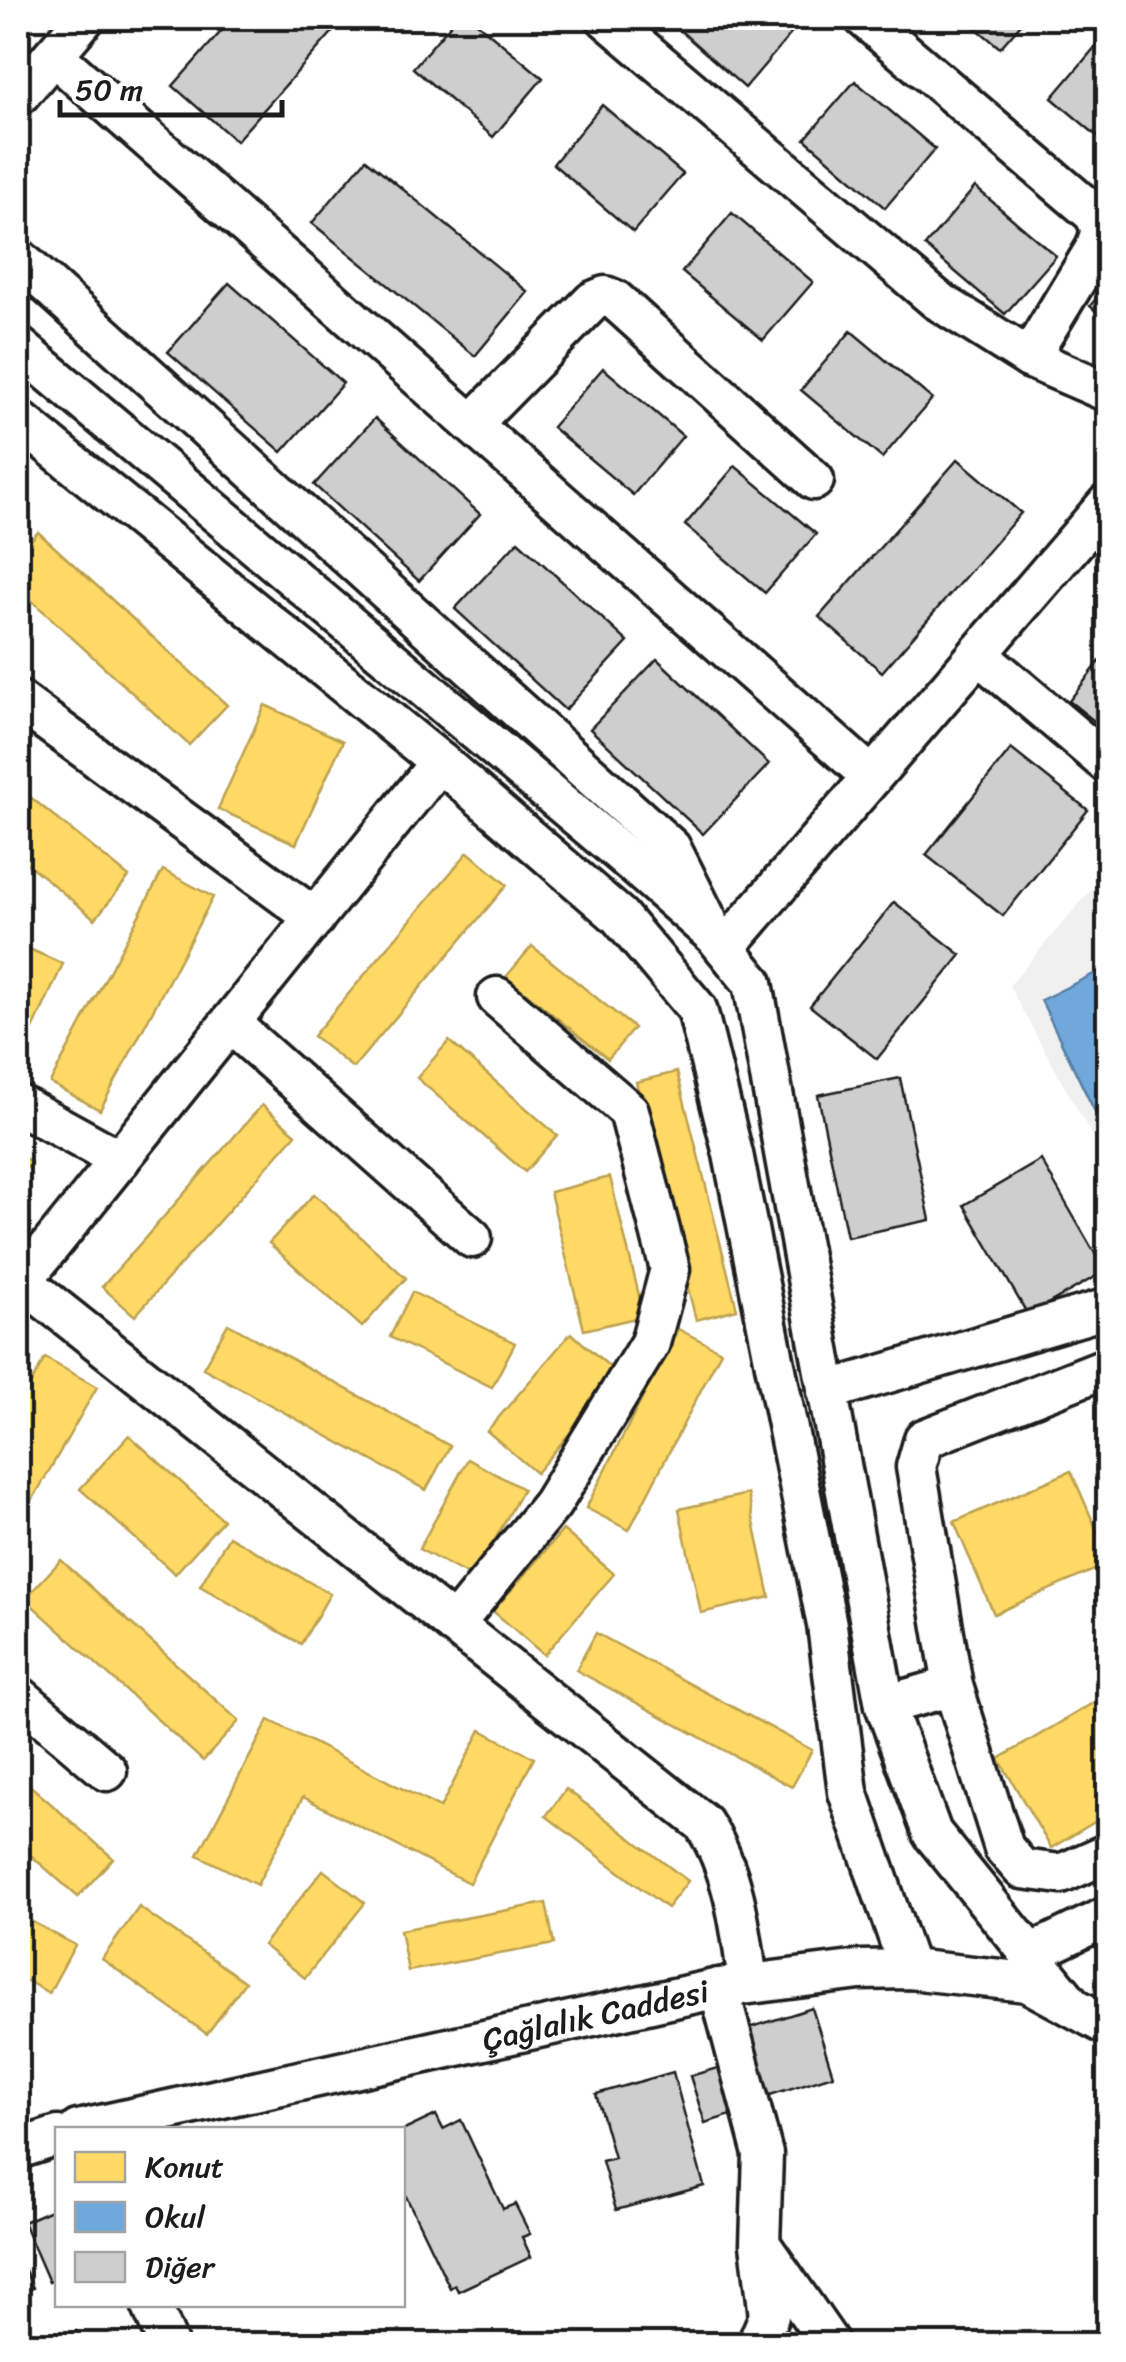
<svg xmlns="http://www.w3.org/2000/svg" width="1126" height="2362" font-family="Sriracha,sans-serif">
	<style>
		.built { fill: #f0f0f0 }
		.homes { fill: #ffd966; stroke: #bba050; stroke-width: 2.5 }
		.schools { fill: #6fa8dc; stroke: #567ea2; stroke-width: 2.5 }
		.building { fill: #cecece; stroke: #1c1c1c; stroke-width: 2.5 }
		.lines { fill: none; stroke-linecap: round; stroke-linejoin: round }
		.minor-casing { stroke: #1c1c1c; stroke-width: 45 }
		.minor { stroke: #fff; stroke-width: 38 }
		.labels { text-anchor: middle; stroke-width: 10; stroke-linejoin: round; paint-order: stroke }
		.street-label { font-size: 32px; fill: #1c1c1c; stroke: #fff }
	</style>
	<rect width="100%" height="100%" fill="#fff"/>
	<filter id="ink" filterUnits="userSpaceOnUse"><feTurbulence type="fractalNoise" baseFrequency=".01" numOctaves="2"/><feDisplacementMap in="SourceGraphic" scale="20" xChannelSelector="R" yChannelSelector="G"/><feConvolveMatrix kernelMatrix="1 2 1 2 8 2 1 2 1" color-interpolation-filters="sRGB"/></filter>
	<g filter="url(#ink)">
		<!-- built -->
		<polygon class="built" points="1108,870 1108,1165 1009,986"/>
		<!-- homes -->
		<g class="homes">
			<polygon points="38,532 227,705 189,745 18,588 18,555"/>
			<polygon points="265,705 343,741 296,844 218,809"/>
			<polygon points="18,787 129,877 95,919 18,856"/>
			<polygon points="468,852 507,885 353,1068 313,1036"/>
			<polygon points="163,870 213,897 100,1110 50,1083"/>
			<polygon points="18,944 63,964 30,1036 18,1031"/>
			<polygon points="532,946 634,1028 608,1059 506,977"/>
			<polygon points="449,1041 557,1135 525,1172 417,1078"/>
			<polygon points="677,1072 737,1309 696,1320 636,1082"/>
			<polygon points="262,1105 296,1134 135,1316 102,1287"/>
			<polygon points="18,1152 31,1163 18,1179"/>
			<polygon points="610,1177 644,1316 584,1330 550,1192"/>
			<polygon points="314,1194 406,1278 362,1327 269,1243"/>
			<polygon points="412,1292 515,1343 492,1387 390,1337"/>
			<polygon points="228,1324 450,1446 426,1490 203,1368"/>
			<polygon points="678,1329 721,1351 629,1530 586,1508"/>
			<polygon points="571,1333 619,1375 536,1473 487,1431"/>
			<polygon points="45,1358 97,1387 18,1525 18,1407"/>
			<polygon points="129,1435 223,1520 175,1574 80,1489"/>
			<polygon points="468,1459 523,1489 474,1578 419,1549"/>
			<polygon points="1071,1471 1108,1556 1108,1564 994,1614 954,1522"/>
			<polygon points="748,1494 770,1597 701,1613 679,1509"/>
			<polygon points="563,1530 614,1574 544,1655 493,1611"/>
			<polygon points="229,1536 330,1594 301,1644 200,1586"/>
			<polygon points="61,1560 239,1721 203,1761 25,1599"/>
			<polygon points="596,1633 812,1750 792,1787 576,1670"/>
			<polygon points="1108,1694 1108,1814 1051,1848 999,1759"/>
			<polygon points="269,1720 440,1808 481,1730 534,1758 469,1883 303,1797 257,1885 198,1855"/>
			<polygon points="18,1775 113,1858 78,1897 18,1844"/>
			<polygon points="566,1789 688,1881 667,1908 546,1816"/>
			<polygon points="323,1870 365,1903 305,1978 263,1945"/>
			<polygon points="546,1903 554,1944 408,1971 400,1930"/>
			<polygon points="139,1907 245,1982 207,2034 102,1959"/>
			<polygon points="18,1914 75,1945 49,1993 18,1976"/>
		</g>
		<!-- schools -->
		<polygon class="schools" points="1108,967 1108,1139 1041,1000"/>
		<!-- building -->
		<g class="building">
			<polygon points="233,18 345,18 236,141 173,86"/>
			<polygon points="456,18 471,18 543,78 493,137 413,68"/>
			<polygon points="666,18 782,18 795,29 745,88"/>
			<polygon points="964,18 1026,18 1000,48"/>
			<polygon points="1102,39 1108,44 1108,145 1052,98"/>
			<polygon points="855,81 935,149 885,208 805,139"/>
			<polygon points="602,105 683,174 633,232 553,164"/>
			<polygon points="366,159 528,292 475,356 312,223"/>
			<polygon points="975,187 1056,256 1005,314 925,246"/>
			<polygon points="732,213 813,282 763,340 682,272"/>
			<polygon points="229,283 343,383 282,452 168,352"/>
			<polygon points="1108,285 1108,322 1090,306"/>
			<polygon points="851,331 932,399 882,458 801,390"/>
			<polygon points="603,368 683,436 633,495 552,427"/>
			<polygon points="375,418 480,514 419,581 314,485"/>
			<polygon points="958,459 1021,513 882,672 819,617"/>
			<polygon points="735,466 816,534 765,593 685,525"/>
			<polygon points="518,541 628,642 565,710 455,609"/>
			<polygon points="1108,651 1108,732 1069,701"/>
			<polygon points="657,659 769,764 703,834 590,729"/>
			<polygon points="1011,749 1088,810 1003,916 926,855"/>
			<polygon points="894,902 961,955 877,1059 810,1006"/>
			<polygon points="900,1078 930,1220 847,1237 818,1095"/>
			<polygon points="1041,1160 1105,1271 1028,1315 964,1205"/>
			<polygon points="812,2008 833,2075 767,2096 746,2029"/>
			<polygon points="724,2066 738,2113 705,2123 690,2076"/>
			<polygon points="673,2072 704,2186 616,2210 602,2161 614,2158 596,2094"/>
			<polygon points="436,2115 443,2129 461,2120 503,2209 515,2204 530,2234 522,2237 531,2257 458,2291 455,2285 450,2288 402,2188 402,2131"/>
			<polygon points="58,2207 58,2278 49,2282 23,2222"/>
			<polygon points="18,2255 33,2288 18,2296"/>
			<polygon points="76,2331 82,2344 45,2344"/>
		</g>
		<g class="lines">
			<defs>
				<g id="minor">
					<polyline points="606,18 937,300 1029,358 1108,392"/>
					<polyline points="864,18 1094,214 1101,229 1096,247 1029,358"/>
					<polyline points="53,55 872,777"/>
					<polyline points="18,96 85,18"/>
					<polyline points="18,258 671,848 707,920"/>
					<polyline points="18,346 624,856 715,936 753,983 885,1705 932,1833 1072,2006"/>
					<polyline points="18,419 440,762 619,916 697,1009 733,1154 827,1625 848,1792 909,1969"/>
					<polyline points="472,424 593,301 605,296 615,300 814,480"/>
					<polyline points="978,654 1108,764"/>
					<polyline points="18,700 315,918"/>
					<polyline points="725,948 1108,503"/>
					<polyline points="230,1023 472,1238"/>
					<polyline points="18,1104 120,1160"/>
					<path d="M22,1281L703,1823C734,1869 741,1929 748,1983"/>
					<polyline points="18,1286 440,762"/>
					<polyline points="1108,1367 924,1439 916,1467 953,1686 1004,1848 1022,1869 1061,1874 1108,1853"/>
					<polyline points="827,1391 1108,1308"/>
					<polyline points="454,1625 552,1504 650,1343 670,1269 629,1111 497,997"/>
					<polyline points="18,1695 107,1771"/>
					<polyline points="885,1705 953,1686"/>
					<polyline points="1030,1954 1108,1916"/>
					<polyline points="719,1988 763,2154 760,2244 769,2316 757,2344"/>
					<path id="s1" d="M78,2130L719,1988L860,1970L909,1969L1027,1982L1108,2026"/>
					<polyline points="18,2149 58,2136"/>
					<polyline points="762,2246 830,2344"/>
					<polyline points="151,2304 168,2344"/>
				</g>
			</defs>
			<!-- minor casing -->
			<use href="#minor" class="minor-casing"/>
			<!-- minor -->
			<use href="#minor" class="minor"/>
		</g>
	</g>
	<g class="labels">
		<!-- street labels -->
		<g class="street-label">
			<text dy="11" stroke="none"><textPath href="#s1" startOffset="530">Çağlalık Caddesi</textPath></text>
		</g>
	</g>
	<!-- margin -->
	<rect width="1126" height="2362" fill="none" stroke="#fff" stroke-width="60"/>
	<rect x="30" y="30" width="1066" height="2302" fill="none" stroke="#1c1c1c" stroke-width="4" filter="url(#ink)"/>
	<!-- legend -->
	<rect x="55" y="2127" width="350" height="180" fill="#ffffff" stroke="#a4a4a4" stroke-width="2.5"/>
	<rect x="75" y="2152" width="50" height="30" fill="#ffd966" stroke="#a4a4a4" stroke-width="2.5"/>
	<text x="145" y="2177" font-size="30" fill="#1c1c1c">Konut</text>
	<rect x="75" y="2202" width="50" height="30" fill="#6fa8dc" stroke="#a4a4a4" stroke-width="2.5"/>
	<text x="145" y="2227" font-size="30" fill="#1c1c1c">Okul</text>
	<rect x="75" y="2252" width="50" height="30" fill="#cecece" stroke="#a4a4a4" stroke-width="2.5"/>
	<text x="145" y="2277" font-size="30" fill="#1c1c1c">Diğer</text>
	<!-- scale -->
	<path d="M60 100v15h222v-15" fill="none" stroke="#1c1c1c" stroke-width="5"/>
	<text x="75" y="100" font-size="30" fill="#1c1c1c" stroke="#ffffff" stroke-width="8" paint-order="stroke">50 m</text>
</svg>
